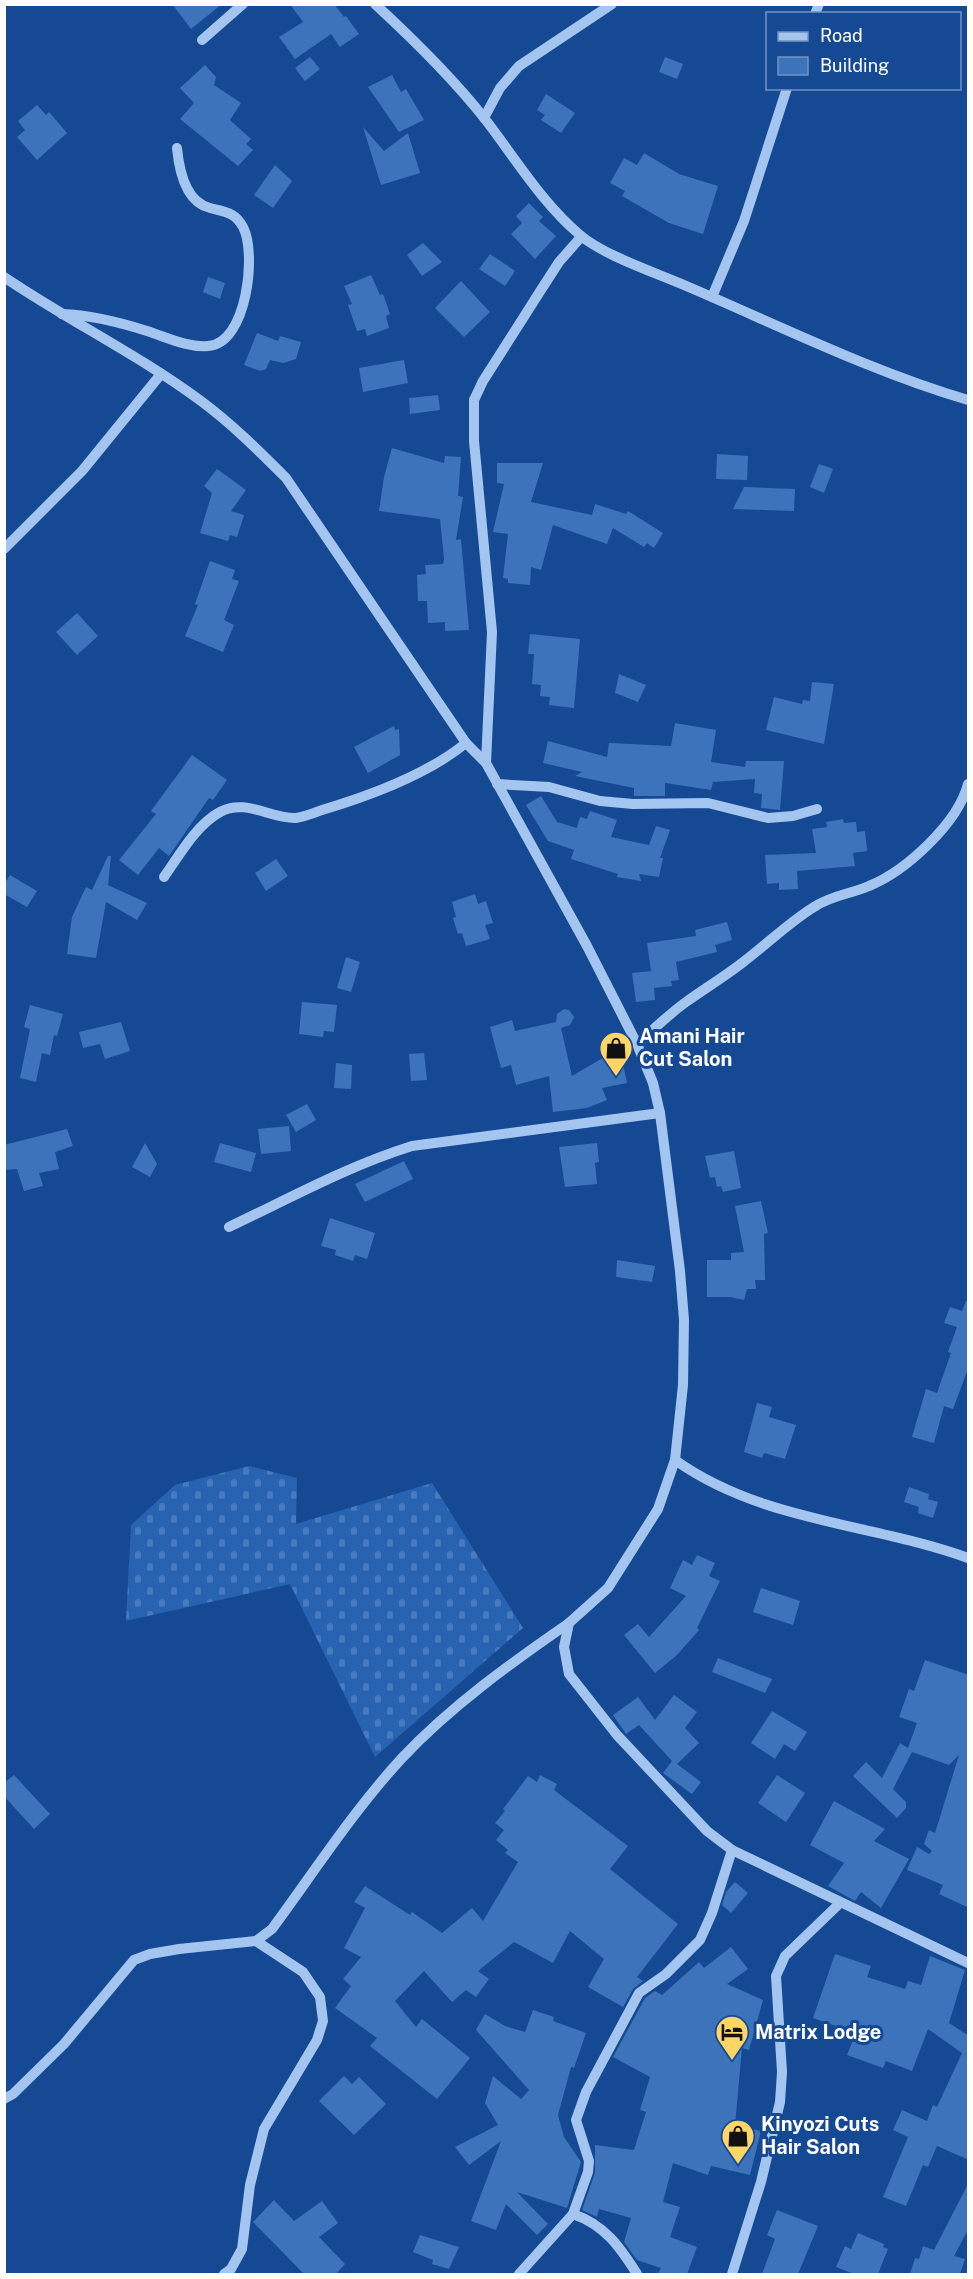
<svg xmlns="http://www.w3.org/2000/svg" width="973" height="2279" font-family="'Public Sans',sans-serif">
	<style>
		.cemetery { fill: url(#cemetery-stones) }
		.building { fill: #3d73bb }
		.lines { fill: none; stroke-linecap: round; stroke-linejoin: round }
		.minor { stroke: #a5c5f1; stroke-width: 10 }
		.labels { text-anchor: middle; stroke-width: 6; stroke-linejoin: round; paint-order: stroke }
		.poi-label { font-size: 20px; font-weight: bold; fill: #fff; stroke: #154994; text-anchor: start }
	</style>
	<defs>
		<pattern id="cemetery-stones" width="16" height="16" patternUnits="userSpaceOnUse" patternTransform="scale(1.5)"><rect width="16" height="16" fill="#2863b2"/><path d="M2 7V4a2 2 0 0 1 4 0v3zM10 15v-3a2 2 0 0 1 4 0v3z" fill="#487abe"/></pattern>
	</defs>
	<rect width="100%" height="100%" fill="#154994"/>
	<!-- cemetery -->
	<polygon class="cemetery" points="249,1466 297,1478 296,1524 432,1483 523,1628 375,1757 290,1584 126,1621 131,1525 175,1485"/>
	<!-- building -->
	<g class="building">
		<polygon points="172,4 222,4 191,29"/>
		<polygon points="290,4 334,4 344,17 346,16 359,34 340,47 331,34 295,59 279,37 303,22"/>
		<polygon points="310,57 320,69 305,81 295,68"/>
		<polygon points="665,57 683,64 677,79 659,72"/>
		<polygon points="205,65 216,77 214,85 241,103 230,120 251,139 246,144 253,150 238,166 180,119 194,103 180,88"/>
		<polygon points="392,75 401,92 406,89 424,120 399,132 368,87"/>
		<polygon points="546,94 575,113 561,133 541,120 545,115 537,110"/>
		<polygon points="37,105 46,115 49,112 67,133 37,160 17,137 25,130 18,121"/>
		<polygon points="363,127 384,151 408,133 420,173 381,185"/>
		<polygon points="644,153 679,174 718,186 703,234 669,223 622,196 625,191 610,183 624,158 637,165"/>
		<polygon points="275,165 292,181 273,208 254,195"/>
		<polygon points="529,203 543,217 539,221 556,236 535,259 511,234 522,223 516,216"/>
		<polygon points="423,243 442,262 422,276 407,255"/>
		<polygon points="490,254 515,271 505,286 479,269"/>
		<polygon points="371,275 380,295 383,294 390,314 386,316 389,328 367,336 365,329 357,331 348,305 352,304 344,286"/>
		<polygon points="208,277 225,283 220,299 203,292"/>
		<polygon points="461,281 490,312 464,337 435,308"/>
		<polygon points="257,333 278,341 280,336 301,342 296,359 283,363 270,360 266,369 260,371 244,365"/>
		<polygon points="404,360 408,383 363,392 359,368"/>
		<polygon points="438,395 440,410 410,414 409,398"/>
		<polygon points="392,448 444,463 445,456 461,457 458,496 463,497 456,540 461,539 469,630 445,631 445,622 428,623 427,601 418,601 417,575 426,574 425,565 443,564 444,559 440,519 379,511 384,477"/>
		<polygon points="717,454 748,456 747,480 716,479"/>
		<polygon points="497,463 543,463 531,502 592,515 595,504 626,514 628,511 663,533 654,548 647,543 644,547 613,528 607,544 553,525 541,570 531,567 530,585 508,583 508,579 503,578 508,534 493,532 504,484 497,483"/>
		<polygon points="819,464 833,469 824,493 810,487"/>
		<polygon points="217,469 246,490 231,511 244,515 237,537 230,535 228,541 200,533 212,493 204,486"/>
		<polygon points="744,487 795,489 794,511 733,509"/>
		<polygon points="210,561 235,570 232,579 239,581 224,620 234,625 223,652 185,636 198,605 195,604"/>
		<polygon points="77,613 98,636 77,655 56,632"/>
		<polygon points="530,634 580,639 574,708 549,705 550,697 540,696 541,685 532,684 534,654 528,654"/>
		<polygon points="619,674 646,685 638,702 615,693"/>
		<polygon points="812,682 834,684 824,744 766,730 774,697 802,704 803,700 810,701"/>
		<polygon points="675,723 716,730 711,762 745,767 746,761 784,761 780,810 761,808 762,794 754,793 755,779 713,782 711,790 665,783 665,796 634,796 634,788 575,776 582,772 543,763 548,741 607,757 609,743 671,746"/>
		<polygon points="394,726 395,730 399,729 400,755 368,773 354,747"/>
		<polygon points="192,755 227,780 213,800 209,798 169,856 159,848 138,875 119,860 156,814 151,811"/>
		<polygon points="541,796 557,822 577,828 580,817 587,819 590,811 617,820 611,837 649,845 656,826 670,830 660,858 663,858 659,877 639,874 641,881 617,877 618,874 571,859 574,850 548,841 526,805"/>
		<polygon points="843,819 844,823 856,822 857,832 865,831 867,851 853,853 855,866 797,871 798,889 779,890 779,883 767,884 765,855 816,853 812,829 827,827 826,822"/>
		<polygon points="108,856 111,856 108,885 147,903 137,920 106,902 96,958 67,954 72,917 86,887 92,890"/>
		<polygon points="276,859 288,876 266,891 255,873"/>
		<polygon points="10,875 37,891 27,907 4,894 4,885"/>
		<polygon points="475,894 478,904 486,901 493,923 485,925 490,939 466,946 462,933 458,934 453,918 456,917 452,902"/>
		<polygon points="727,922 732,940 715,945 717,952 676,962 679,980 671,981 672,986 654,988 655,1000 636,1002 632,973 651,971 647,943 696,936 695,930"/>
		<polygon points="346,957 360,962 351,992 337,988"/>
		<polygon points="302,1002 337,1005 334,1032 324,1031 323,1037 299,1034"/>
		<polygon points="30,1005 63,1014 57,1036 54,1035 50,1055 42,1053 36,1082 20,1078 30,1029 24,1027"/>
		<polygon points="564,1009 569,1010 574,1017 570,1025 561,1028 572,1076 601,1059 621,1055 627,1083 602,1088 607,1100 587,1108 553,1112 549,1076 516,1085 511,1065 501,1068 490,1027 512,1020 515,1031 556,1022 557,1014"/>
		<polygon points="121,1022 130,1051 105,1059 100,1044 83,1048 79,1032"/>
		<polygon points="424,1053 427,1080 411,1081 409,1054"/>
		<polygon points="336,1063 352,1065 351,1089 334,1088"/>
		<polygon points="307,1104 316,1120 296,1132 286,1115"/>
		<polygon points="289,1126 291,1151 261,1154 258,1129"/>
		<polygon points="67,1129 73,1146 55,1152 59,1169 39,1173 43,1186 24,1191 17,1169 4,1170 4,1145"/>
		<polygon points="145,1143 157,1164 150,1177 132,1167"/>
		<polygon points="220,1143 256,1153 251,1172 214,1162"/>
		<polygon points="597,1143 599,1162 595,1163 597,1184 565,1187 559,1147"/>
		<polygon points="734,1151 741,1188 723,1192 721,1186 717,1187 715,1177 710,1178 705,1156"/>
		<polygon points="404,1161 413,1179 365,1202 355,1184"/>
		<polygon points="761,1201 768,1233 764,1234 765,1280 755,1280 756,1289 747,1289 744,1300 730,1297 707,1297 707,1260 731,1260 731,1253 744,1252 735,1206"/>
		<polygon points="330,1218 375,1233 367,1259 355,1255 353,1261 335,1255 336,1250 321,1246"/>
		<polygon points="617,1260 655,1266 652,1282 616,1277"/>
		<polygon points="966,1301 969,1301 969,1366 953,1409 944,1406 934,1443 912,1437 926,1389 937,1393 951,1353 948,1352 957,1327 944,1323 950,1307 962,1311"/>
		<polygon points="757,1403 772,1407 769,1417 796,1425 785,1459 764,1453 762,1458 744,1452"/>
		<polygon points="909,1487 929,1494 928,1499 938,1502 933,1518 918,1513 919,1507 904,1502"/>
		<polygon points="697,1555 715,1563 709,1576 720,1581 697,1628 699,1630 677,1655 655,1673 624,1635 638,1624 649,1637 686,1596 670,1588 683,1560 692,1565"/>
		<polygon points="761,1588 800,1601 793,1625 753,1612"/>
		<polygon points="718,1658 772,1679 765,1693 712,1672"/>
		<polygon points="925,1660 969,1675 969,1908 939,1894 943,1885 907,1870 917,1847 929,1854 932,1851 924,1844 929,1830 935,1833 959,1755 949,1765 912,1752 893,1789 906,1802 906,1808 897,1818 853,1776 866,1762 882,1778 900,1743 908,1748 917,1723 899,1717 909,1689 914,1691"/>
		<polygon points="674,1695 697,1712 685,1728 699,1743 677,1764 701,1782 692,1794 663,1773 672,1761 639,1725 626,1734 613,1715 638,1697 655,1720"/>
		<polygon points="772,1711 807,1732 795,1751 784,1744 775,1759 751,1743"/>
		<polygon points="14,1775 50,1814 34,1829 4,1796 4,1783"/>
		<polygon points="540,1775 557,1784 554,1790 628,1846 610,1869 678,1924 637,1977 643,1981 633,1989 623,2007 588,1987 604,1959 570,1931 553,1963 514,1942 478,1971 489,1979 476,1997 466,1990 452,2002 424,1971 395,2001 416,2027 422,2019 470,2058 437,2099 370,2046 377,2038 335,2008 351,1986 343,1979 361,1957 344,1948 365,1908 354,1902 365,1886 410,1915 412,1912 442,1933 472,1908 483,1921 518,1862 505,1853 508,1850 496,1840 504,1830 495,1823 505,1811 503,1809 528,1776 537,1782"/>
		<polygon points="777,1775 805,1793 786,1822 758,1803"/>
		<polygon points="834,1801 885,1829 874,1841 909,1859 881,1908 861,1892 855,1901 828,1886 844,1863 810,1845"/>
		<polygon points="735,1882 748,1893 731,1913 722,1905 726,1892"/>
		<polygon points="731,1947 748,1969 727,1984 763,2000 749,2050 742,2048 735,2125 761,2131 750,2175 711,2166 708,2175 673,2163 663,2202 680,2207 670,2237 697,2247 687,2274 658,2274 661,2268 637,2260 624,2242 631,2218 599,2209 597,2217 582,2210 595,2173 595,2145 634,2150 646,2112 640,2110 650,2077 613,2057 645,1998 655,1991 662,1995 699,1962 704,1968"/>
		<polygon points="835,1954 871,1966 867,1977 905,1989 908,1981 921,1985 930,1956 965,1970 949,2023 969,2036 969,2160 937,2146 928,2167 923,2165 906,2206 883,2197 908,2137 893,2130 902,2110 927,2121 933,2105 937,2107 962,2053 928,2029 912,2071 886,2061 883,2068 847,2055 856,2033 813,2018"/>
		<polygon points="533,2010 554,2017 553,2021 586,2033 574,2068 571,2067 558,2115 564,2137 581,2162 567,2208 517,2192 548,2224 537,2235 506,2204 496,2230 471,2221 501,2141 469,2165 455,2147 498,2125 485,2103 493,2076 521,2099 529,2090 476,2030 485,2014 505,2026 525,2032"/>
		<polygon points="344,2076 352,2084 359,2077 386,2104 354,2135 319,2101"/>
		<polygon points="969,2182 969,2228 954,2256 965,2259 960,2274 910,2274 915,2258 919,2259 923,2246 934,2250"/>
		<polygon points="274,2200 294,2221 322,2201 338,2223 319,2237 345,2264 336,2274 304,2274 253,2222"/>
		<polygon points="777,2210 818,2226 798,2274 762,2274 775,2239 767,2235"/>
		<polygon points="858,2233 884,2244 883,2247 888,2249 878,2274 854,2274 836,2267 845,2246 851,2249"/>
		<polygon points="420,2235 459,2247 449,2269 432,2264 433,2260 413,2252"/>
	</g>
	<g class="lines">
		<!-- minor -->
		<g class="minor">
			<path d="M375,4C414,40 452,77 485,119C515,158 542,203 580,235C604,256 660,274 691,288C782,327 873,372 968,400"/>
			<polyline points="815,14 819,4"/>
			<polyline points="202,40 243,4"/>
			<polyline points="484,118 500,88 519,66 612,4"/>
			<path d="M4,277C69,321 139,355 201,401C232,424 259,451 286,478L466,743L486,763L587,946L637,1044L653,1083L660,1113L680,1271L684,1320L683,1385L675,1460L658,1509L608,1588L569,1623L564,1647L569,1674L617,1735L707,1831L732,1850L968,1963"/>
			<polyline points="712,297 744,221 787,88"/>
			<path d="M62,314C91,315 119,322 147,331C166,337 188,348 208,346C247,344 257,253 243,227C235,212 225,212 210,208C185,202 179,169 177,148"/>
			<polyline points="4,549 82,471 161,374"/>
			<polyline points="486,763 492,632 474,441 474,400 483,381 539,293 559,262 581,237"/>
			<polyline points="497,784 549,787 600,801 633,804 708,803 768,818 793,816 817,809"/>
			<path d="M164,877C179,856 196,825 220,812C246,798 270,819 296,818C304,817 314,813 322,810C369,796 428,774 466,743"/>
			<path d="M637,1044C653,1030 669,1014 686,1002C704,989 724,977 742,963C766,945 788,923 814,907C832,895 851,894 869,886C906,871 958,823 968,784"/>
			<path d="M229,1227C290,1198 348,1166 412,1146L660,1113"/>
			<path d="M675,1460C762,1522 871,1523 968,1558"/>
			<path d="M4,2099L13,2094L64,2044L134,1960L150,1954L179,1949L256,1941L272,1929C314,1872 354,1810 402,1758C451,1706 511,1663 569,1623"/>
			<path d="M573,2214C605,2225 620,2247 637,2274"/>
			<polyline points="224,2274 231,2269 242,2249 250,2185 264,2129 317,2040 323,2021 320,1997 303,1972 256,1941"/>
			<polyline points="519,2274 573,2214 588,2172 589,2161 576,2120 586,2092 639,1993 666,1974 700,1940 712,1913 732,1850"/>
			<polyline points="732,2274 761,2182 780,2102 782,2072 776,1976 785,1956 839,1904"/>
		</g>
	</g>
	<!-- icons -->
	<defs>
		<symbol id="shop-pin" viewBox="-11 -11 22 30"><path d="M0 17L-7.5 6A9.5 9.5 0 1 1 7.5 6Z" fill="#ffd665" stroke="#154994"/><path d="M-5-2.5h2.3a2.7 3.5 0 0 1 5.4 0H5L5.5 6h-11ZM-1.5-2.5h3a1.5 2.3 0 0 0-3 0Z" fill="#111"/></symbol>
		<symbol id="hotel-pin" viewBox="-11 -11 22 30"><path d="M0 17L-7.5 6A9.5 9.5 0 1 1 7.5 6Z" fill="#ffd665" stroke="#154994"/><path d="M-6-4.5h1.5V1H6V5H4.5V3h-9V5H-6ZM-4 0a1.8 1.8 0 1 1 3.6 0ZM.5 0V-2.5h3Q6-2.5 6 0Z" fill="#111"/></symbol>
	</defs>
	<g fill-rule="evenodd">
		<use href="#shop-pin" x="597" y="1029" width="38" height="52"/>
		<use href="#hotel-pin" x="713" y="2013" width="38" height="52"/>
		<use href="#shop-pin" x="719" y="2117" width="38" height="52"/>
	</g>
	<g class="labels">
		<!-- poi labels -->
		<g class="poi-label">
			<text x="639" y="1043">Amani Hair<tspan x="639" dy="23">Cut Salon</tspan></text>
			<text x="755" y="2039">Matrix Lodge</text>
			<text x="761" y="2131">Kinyozi Cuts<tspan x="761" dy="23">Hair Salon</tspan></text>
		</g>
	</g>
	<!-- border -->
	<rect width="973" height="2279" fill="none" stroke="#ffffff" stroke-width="12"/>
	<!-- legend -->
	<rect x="766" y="12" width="195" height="78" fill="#154994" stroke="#7392bf" stroke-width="1.5"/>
	<rect x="778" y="32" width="30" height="9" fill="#a5c5f1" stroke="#7392bf" stroke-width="1.5"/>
	<text x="820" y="42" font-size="18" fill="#ffffff">Road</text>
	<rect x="778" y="57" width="30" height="18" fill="#3d73bb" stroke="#7392bf" stroke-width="1.5"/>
	<text x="820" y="72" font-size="18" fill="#ffffff">Building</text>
</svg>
